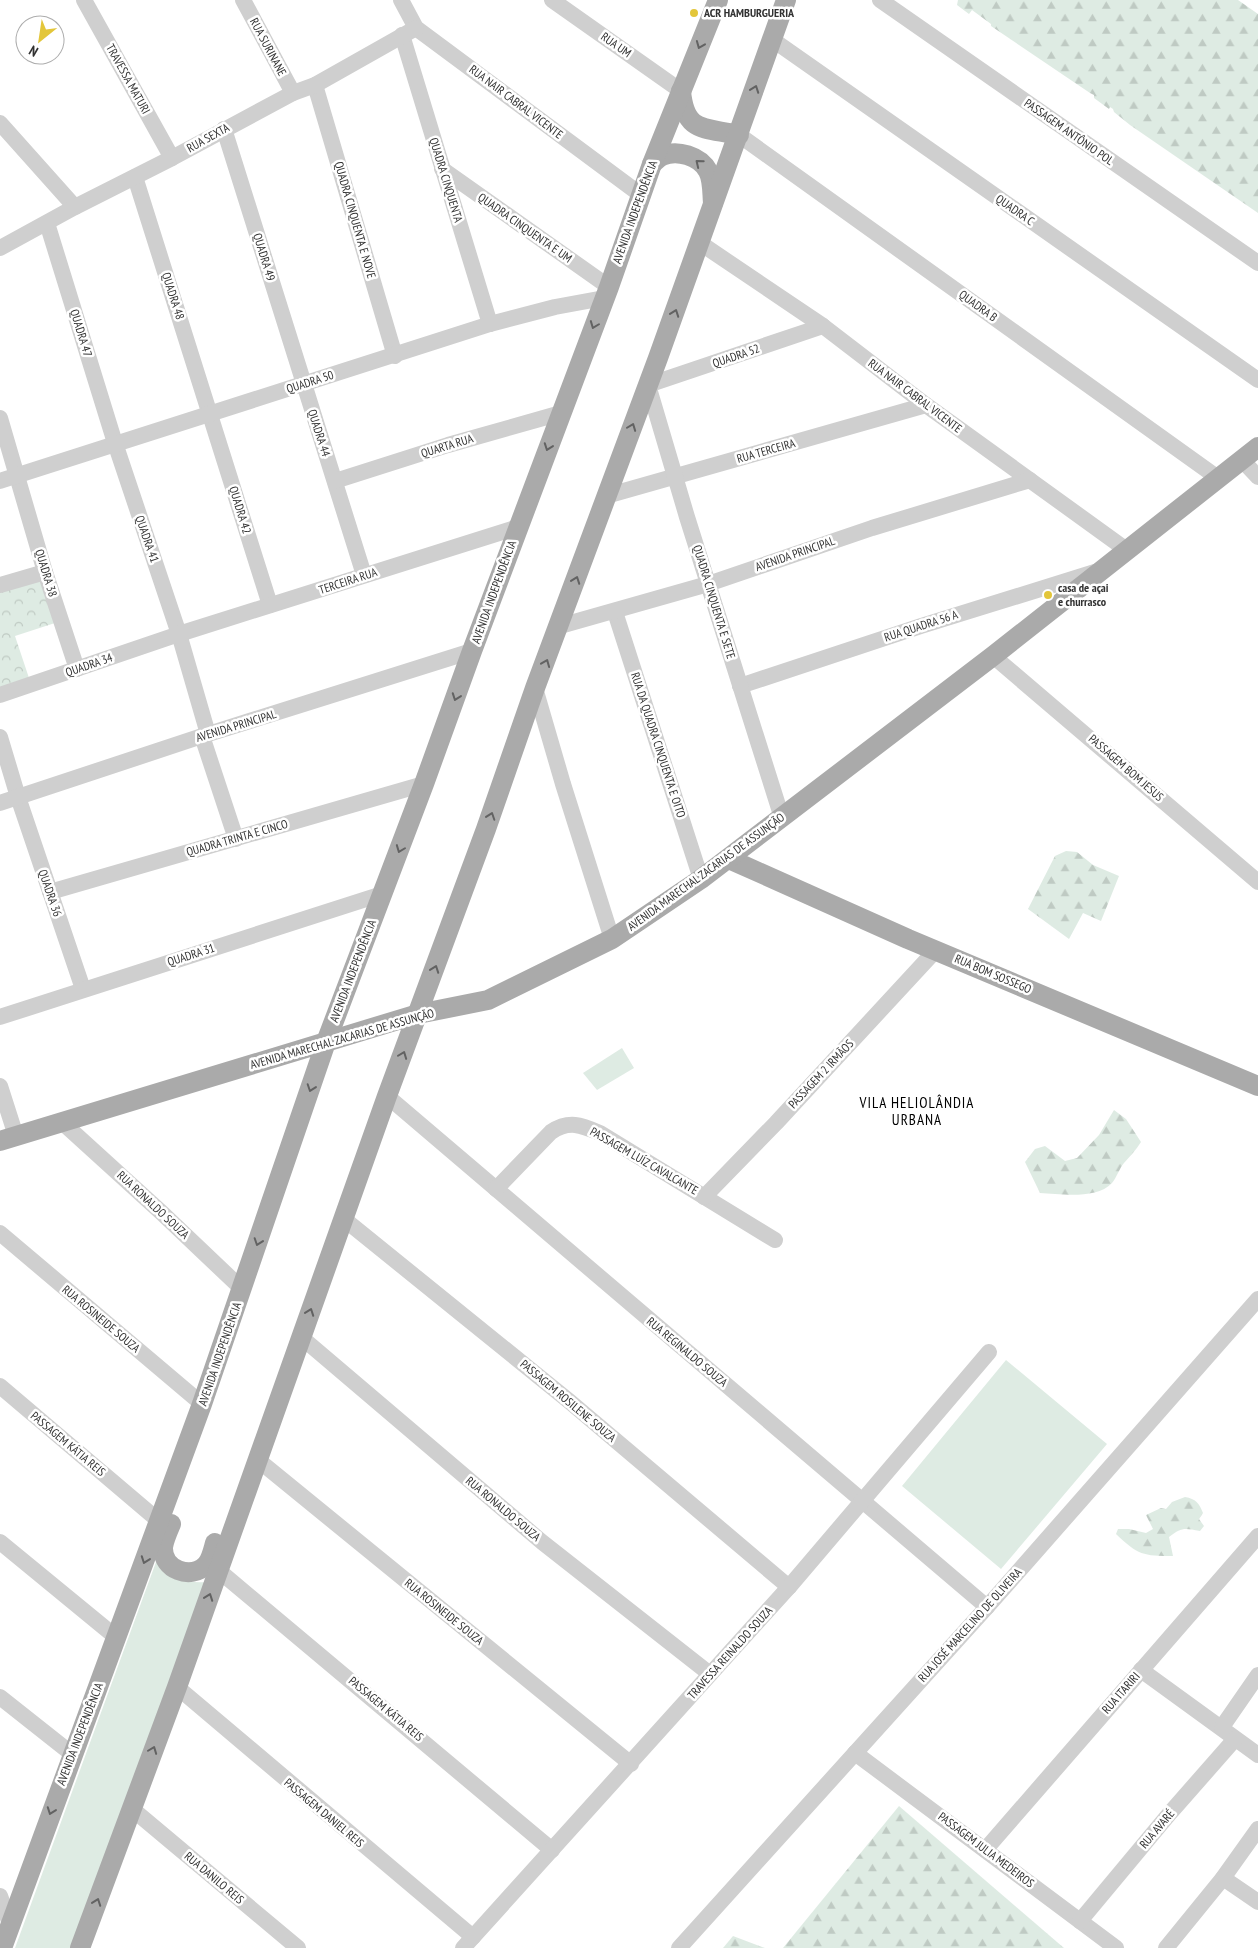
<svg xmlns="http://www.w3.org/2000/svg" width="1258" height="1948" font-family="'PT Sans Narrow',sans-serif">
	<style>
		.grass { fill: #deebe3 }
		.forest { fill: url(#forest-firs) }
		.park { fill: url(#park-crowns) }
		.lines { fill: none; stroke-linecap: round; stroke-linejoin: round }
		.minor { stroke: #cfcfcf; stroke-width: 16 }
		.major { stroke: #aaa; stroke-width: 20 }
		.oneway { stroke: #626262 }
		.poi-dot { fill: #e3c63a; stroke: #fff; stroke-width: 2 }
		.labels { text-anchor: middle; stroke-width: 5; stroke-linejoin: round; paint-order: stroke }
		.poi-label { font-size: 12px; font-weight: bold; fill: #323232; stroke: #fff; text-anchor: start }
		.street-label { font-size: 12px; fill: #323232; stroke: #fff }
		.quarter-label { font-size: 15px; letter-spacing: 1px; fill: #000; stroke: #fff }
	</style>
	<defs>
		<pattern id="forest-firs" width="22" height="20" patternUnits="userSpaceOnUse" patternTransform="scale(1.25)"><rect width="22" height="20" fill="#deebe3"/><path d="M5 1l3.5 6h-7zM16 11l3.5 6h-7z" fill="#bfcac3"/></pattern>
		<pattern id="park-crowns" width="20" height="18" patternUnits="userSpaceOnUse" patternTransform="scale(1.25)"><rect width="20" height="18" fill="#deebe3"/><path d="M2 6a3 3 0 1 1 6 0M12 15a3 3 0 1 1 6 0" fill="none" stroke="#bfcac3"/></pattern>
	</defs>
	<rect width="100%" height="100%" fill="#fff"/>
	<!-- grass -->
	<g class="grass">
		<polygon points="622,1048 634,1068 597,1090 583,1073"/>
		<polygon points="1006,1360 1107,1444 1001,1569 902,1486"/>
		<path d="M156,1562C169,1577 187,1584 207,1582L74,1948H15Z"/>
	</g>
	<!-- forest -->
	<g class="forest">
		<polygon points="958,0 1238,0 1258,14 1258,213 1130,125 1114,112 1113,109 1110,107 1109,109 1094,98 1094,95 1090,93 991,26 991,24 972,10 969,14 957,5"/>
		<polygon points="1066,851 1077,852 1093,865 1119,876 1101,921 1083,913 1069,939 1028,909 1055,856"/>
		<path d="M1114,1110L1126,1119L1141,1142C1136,1150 1130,1156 1124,1163C1119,1169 1117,1177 1112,1183C1096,1200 1060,1194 1040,1193L1025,1162L1035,1149L1045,1146L1065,1161L1077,1158L1099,1135Z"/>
		<path d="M1185,1497C1196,1499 1199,1503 1203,1513L1199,1519L1204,1526L1200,1531C1184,1528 1182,1527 1169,1537L1173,1556C1143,1556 1138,1555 1116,1534L1118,1529H1129L1146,1533L1153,1529L1146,1515L1161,1508L1166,1509L1172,1502Z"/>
		<polygon points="899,1806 1064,1948 783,1948"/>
		<polygon points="733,1936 765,1948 723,1948"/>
	</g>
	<!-- park -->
	<polygon class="park" points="40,581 55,623 15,636 30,681 0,691 0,592"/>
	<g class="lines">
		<!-- minor -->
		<g class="minor">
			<polyline points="84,0 172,158"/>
			<polyline points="243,0 293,93"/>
			<polyline points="401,0 416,28 641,195"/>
			<polyline points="552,0 681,91"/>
			<polyline points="880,0 1258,263"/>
			<polyline points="402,35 490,324"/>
			<polyline points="773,40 1258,380"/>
			<polyline points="315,85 395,356"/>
			<polyline points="0,123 75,207"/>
			<polyline points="224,129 364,575"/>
			<polyline points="739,135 1218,478"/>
			<polyline points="442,169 609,287"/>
			<polyline points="135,177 270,605"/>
			<polyline points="47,223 115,443 179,634 208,734"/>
			<polyline points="700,243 823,326 926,405 1128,551"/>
			<polyline points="0,248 75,207 172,158 293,93 315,85 416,28"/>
			<polyline points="0,418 45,572 77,669"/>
			<polyline points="1242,460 1258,477"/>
			<polyline points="0,481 490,324 555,307 604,298"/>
			<polyline points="335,481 448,445 561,413"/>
			<polyline points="606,496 926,405"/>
			<polyline points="0,585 45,572"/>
			<polyline points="615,612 701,879"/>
			<polyline points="560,626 708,584 872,528 1030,480"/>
			<polyline points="993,656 1258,882"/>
			<polyline points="740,686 921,626 1095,572"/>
			<polyline points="535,688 563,784 612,939"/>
			<polyline points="0,695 179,634 518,527"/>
			<polyline points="202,736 236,839"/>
			<polyline points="0,737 18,797 83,989"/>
			<polyline points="0,803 202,736 472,651"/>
			<polyline points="782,818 687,517 648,385 823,326"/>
			<polyline points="50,892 424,784"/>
			<polyline points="0,1017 382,894"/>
			<polyline points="0,1086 16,1136"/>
			<polyline points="387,1096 987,1607"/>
			<polyline points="63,1123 162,1213 242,1289"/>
			<path d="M496,1189L551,1132C569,1120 581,1125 600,1133L775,1240"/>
			<polyline points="704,1197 776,1123 936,950"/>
			<polyline points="344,1219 569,1401 789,1587"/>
			<polyline points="0,1233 202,1404"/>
			<polyline points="301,1337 542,1542 710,1674"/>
			<polyline points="0,1386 159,1521"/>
			<polyline points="258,1460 631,1764"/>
			<polyline points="0,1542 117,1638"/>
			<polyline points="218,1570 552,1850"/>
			<polyline points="1141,1670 1258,1755"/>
			<polyline points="177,1687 473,1937"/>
			<polyline points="0,1697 72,1754"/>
			<polyline points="1222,1727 1258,1675"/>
			<polyline points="855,1753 1116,1948"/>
			<polyline points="131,1808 298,1948"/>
			<polyline points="985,1850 1258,1536"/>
			<polyline points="1223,1878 1258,1902"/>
			<polyline points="0,1896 10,1924"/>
			<polyline points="1080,1921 1170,1813 1235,1739"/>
			<polyline points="463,1948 789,1587 989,1352"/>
			<polyline points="679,1948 987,1607 1258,1299"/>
			<polyline points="1166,1948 1223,1878 1258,1829"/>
		</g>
		<!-- major -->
		<g class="major">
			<path d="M681,91C685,134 705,127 739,135"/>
			<path d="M652,164C655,161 658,158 662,156C677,149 700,156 708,171C713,180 712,193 713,203"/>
			<polyline points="729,859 908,939 1258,1086"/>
			<polyline points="0,1141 418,1014 488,1000 612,939 701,879 993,656 1258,447"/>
			<path d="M171,1524C168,1531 164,1540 163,1547C162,1570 191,1580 206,1565C211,1560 213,1550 215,1543"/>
			<polyline points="2,1948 202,1404 326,1042 424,784 472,651 609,287 652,164 718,0"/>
			<polyline points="80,1948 177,1687 387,1096 486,829 535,688 658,358 786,0"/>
		</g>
	</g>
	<!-- one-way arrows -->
	<defs><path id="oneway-chevron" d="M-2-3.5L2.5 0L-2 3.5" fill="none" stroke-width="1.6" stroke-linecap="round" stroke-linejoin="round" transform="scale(1.25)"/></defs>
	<g class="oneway">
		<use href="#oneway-chevron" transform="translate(700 45) rotate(112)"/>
		<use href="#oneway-chevron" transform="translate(755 89) rotate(-70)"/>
		<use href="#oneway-chevron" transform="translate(699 163) rotate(-141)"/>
		<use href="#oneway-chevron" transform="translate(675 313) rotate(-70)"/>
		<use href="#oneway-chevron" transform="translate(594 325) rotate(111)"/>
		<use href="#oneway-chevron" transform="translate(632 427) rotate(-69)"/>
		<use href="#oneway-chevron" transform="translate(548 447) rotate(110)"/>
		<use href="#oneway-chevron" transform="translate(576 580) rotate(-70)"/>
		<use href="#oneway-chevron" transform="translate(546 663) rotate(-68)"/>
		<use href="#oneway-chevron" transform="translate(456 697) rotate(110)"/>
		<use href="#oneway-chevron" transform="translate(491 816) rotate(-71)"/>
		<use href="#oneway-chevron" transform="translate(400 849) rotate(111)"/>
		<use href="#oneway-chevron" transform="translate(435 969) rotate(-70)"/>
		<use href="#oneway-chevron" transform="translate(403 1055) rotate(-69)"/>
		<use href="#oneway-chevron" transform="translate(311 1088) rotate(109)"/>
		<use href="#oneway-chevron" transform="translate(258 1242) rotate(109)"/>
		<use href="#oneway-chevron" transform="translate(310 1312) rotate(-70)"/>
		<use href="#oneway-chevron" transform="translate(145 1560) rotate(110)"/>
		<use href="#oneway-chevron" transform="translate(209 1597) rotate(-70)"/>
		<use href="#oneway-chevron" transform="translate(153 1750) rotate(-69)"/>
		<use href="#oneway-chevron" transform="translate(51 1811) rotate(110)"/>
		<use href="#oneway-chevron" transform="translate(97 1902) rotate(-70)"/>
	</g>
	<!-- markers -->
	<g class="poi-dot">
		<circle cx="694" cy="13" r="5"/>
		<circle cx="1048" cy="595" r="5"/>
	</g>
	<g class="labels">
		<!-- poi labels -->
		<g class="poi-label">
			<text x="704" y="17">ACR HAMBURGUERIA</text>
			<text x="1058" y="592">casa de açai<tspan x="1058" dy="14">e churrasco</tspan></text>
		</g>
		<!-- street labels -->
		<g class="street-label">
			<text transform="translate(616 45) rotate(35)" y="4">RUA UM</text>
			<text transform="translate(268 47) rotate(62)" y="4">RUA SURINANE</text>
			<text transform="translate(128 79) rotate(61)" y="4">TRAVESSA MATURI</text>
			<text transform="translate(516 102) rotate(37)" y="4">RUA NAIR CABRAL VICENTE</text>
			<text transform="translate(1069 132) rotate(35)" y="4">PASSAGEM ANTÔNIO POL</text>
			<text transform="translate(208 138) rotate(-29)" y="4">RUA SEXTA</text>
			<text transform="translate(446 180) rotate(73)" y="4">QUADRA CINQUENTA</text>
			<text transform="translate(1015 210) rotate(35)" y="4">QUADRA C</text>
			<text transform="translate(635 212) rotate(-70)" y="4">AVENIDA INDEPENDÊNCIA</text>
			<text transform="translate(355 220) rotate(74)" y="4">QUADRA CINQUENTA E NOVE</text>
			<text transform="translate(525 228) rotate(35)" y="4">QUADRA CINQUENTA E UM</text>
			<text transform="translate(264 257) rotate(73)" y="4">QUADRA 49</text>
			<text transform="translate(173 296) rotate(72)" y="4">QUADRA 48</text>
			<text transform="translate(978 306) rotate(36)" y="4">QUADRA B</text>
			<text transform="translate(81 333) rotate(73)" y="4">QUADRA 47</text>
			<text transform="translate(736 356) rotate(-19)" y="4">QUADRA 52</text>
			<text transform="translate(310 382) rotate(-18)" y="4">QUADRA 50</text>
			<text transform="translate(915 396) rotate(37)" y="4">RUA NAIR CABRAL VICENTE</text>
			<text transform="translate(319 433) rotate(72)" y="4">QUADRA 44</text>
			<text transform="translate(447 446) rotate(-17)" y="4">QUARTA RUA</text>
			<text transform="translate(766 451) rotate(-16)" y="4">RUA TERCEIRA</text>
			<text transform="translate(240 510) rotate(73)" y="4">QUADRA 42</text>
			<text transform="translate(147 539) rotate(71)" y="4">QUADRA 41</text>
			<text transform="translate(795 554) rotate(-19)" y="4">AVENIDA PRINCIPAL</text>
			<text transform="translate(46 573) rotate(73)" y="4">QUADRA 38</text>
			<text transform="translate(348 581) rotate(-18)" y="4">TERCEIRA RUA</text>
			<text transform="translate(494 592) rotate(-70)" y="4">AVENIDA INDEPENDÊNCIA</text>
			<text transform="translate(714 602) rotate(73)" y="4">QUADRA CINQUENTA E SETE</text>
			<text transform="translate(921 626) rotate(-18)" y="4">RUA QUADRA 56 A</text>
			<text transform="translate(89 665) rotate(-19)" y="4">QUADRA 34</text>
			<text transform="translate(236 726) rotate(-17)" y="4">AVENIDA PRINCIPAL</text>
			<text transform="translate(658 745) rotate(72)" y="4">RUA DA QUADRA CINQUENTA E OITO</text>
			<text transform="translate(1126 768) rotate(41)" y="4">PASSAGEM BOM JESUS</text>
			<text transform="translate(237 838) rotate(-16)" y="4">QUADRA TRINTA E CINCO</text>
			<text transform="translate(706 872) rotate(-36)" y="4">AVENIDA MARECHAL ZACARIAS DE ASSUNÇÃO</text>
			<text transform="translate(50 893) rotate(71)" y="4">QUADRA 36</text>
			<text transform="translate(191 955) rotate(-18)" y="4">QUADRA 31</text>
			<text transform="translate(353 971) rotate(-69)" y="4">AVENIDA INDEPENDÊNCIA</text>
			<text transform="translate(993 974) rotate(23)" y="4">RUA BOM SOSSEGO</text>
			<text transform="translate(342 1039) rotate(-16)" y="4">AVENIDA MARECHAL ZACARIAS DE ASSUNÇÃO</text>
			<text transform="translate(821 1074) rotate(-47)" y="4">PASSAGEM 2 IRMÃOS</text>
			<text transform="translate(644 1161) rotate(30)" y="4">PASSAGEM LUÍZ CAVALCANTE</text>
			<text transform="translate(153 1205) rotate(43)" y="4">RUA RONALDO SOUZA</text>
			<text transform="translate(101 1319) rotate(40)" y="4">RUA ROSINEIDE SOUZA</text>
			<text transform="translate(687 1352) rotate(40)" y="4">RUA REGINALDO SOUZA</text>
			<text transform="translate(220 1354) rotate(-71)" y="4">AVENIDA INDEPENDÊNCIA</text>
			<text transform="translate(568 1401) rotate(40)" y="4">PASSAGEM ROSILENE SOUZA</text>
			<text transform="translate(68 1444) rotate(40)" y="4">PASSAGEM KÁTIA REIS</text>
			<text transform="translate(503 1509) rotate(40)" y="4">RUA RONALDO SOUZA</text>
			<text transform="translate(444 1612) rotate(39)" y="4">RUA ROSINEIDE SOUZA</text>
			<text transform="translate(970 1625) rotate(-48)" y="4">RUA JOSÉ MARCELINO DE OLIVEIRA</text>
			<text transform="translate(730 1653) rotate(-48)" y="4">TRAVESSA REINALDO SOUZA</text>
			<text transform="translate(1121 1693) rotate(-49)" y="4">RUA ITARIRI</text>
			<text transform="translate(386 1709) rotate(40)" y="4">PASSAGEM KÁTIA REIS</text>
			<text transform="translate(80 1734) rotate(-69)" y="4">AVENIDA INDEPENDÊNCIA</text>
			<text transform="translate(324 1813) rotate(40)" y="4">PASSAGEM DANIEL REIS</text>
			<text transform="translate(1157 1829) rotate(-50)" y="4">RUA AVARÉ</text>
			<text transform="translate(986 1850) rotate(37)" y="4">PASSAGEM JULIA MEDEIROS</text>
			<text transform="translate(214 1878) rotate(40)" y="4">RUA DANILO REIS</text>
		</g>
		<!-- quarter labels -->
		<g class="quarter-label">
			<text x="917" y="1108">VILA HELIOLÂNDIA<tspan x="917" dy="17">URBANA</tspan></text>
		</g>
	</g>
	<!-- north arrow -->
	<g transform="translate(40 40) rotate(210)"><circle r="24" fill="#ffffff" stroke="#adadad"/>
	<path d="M0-4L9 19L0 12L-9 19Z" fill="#e3c63a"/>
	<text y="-8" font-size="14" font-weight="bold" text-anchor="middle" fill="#323232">N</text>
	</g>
</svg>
